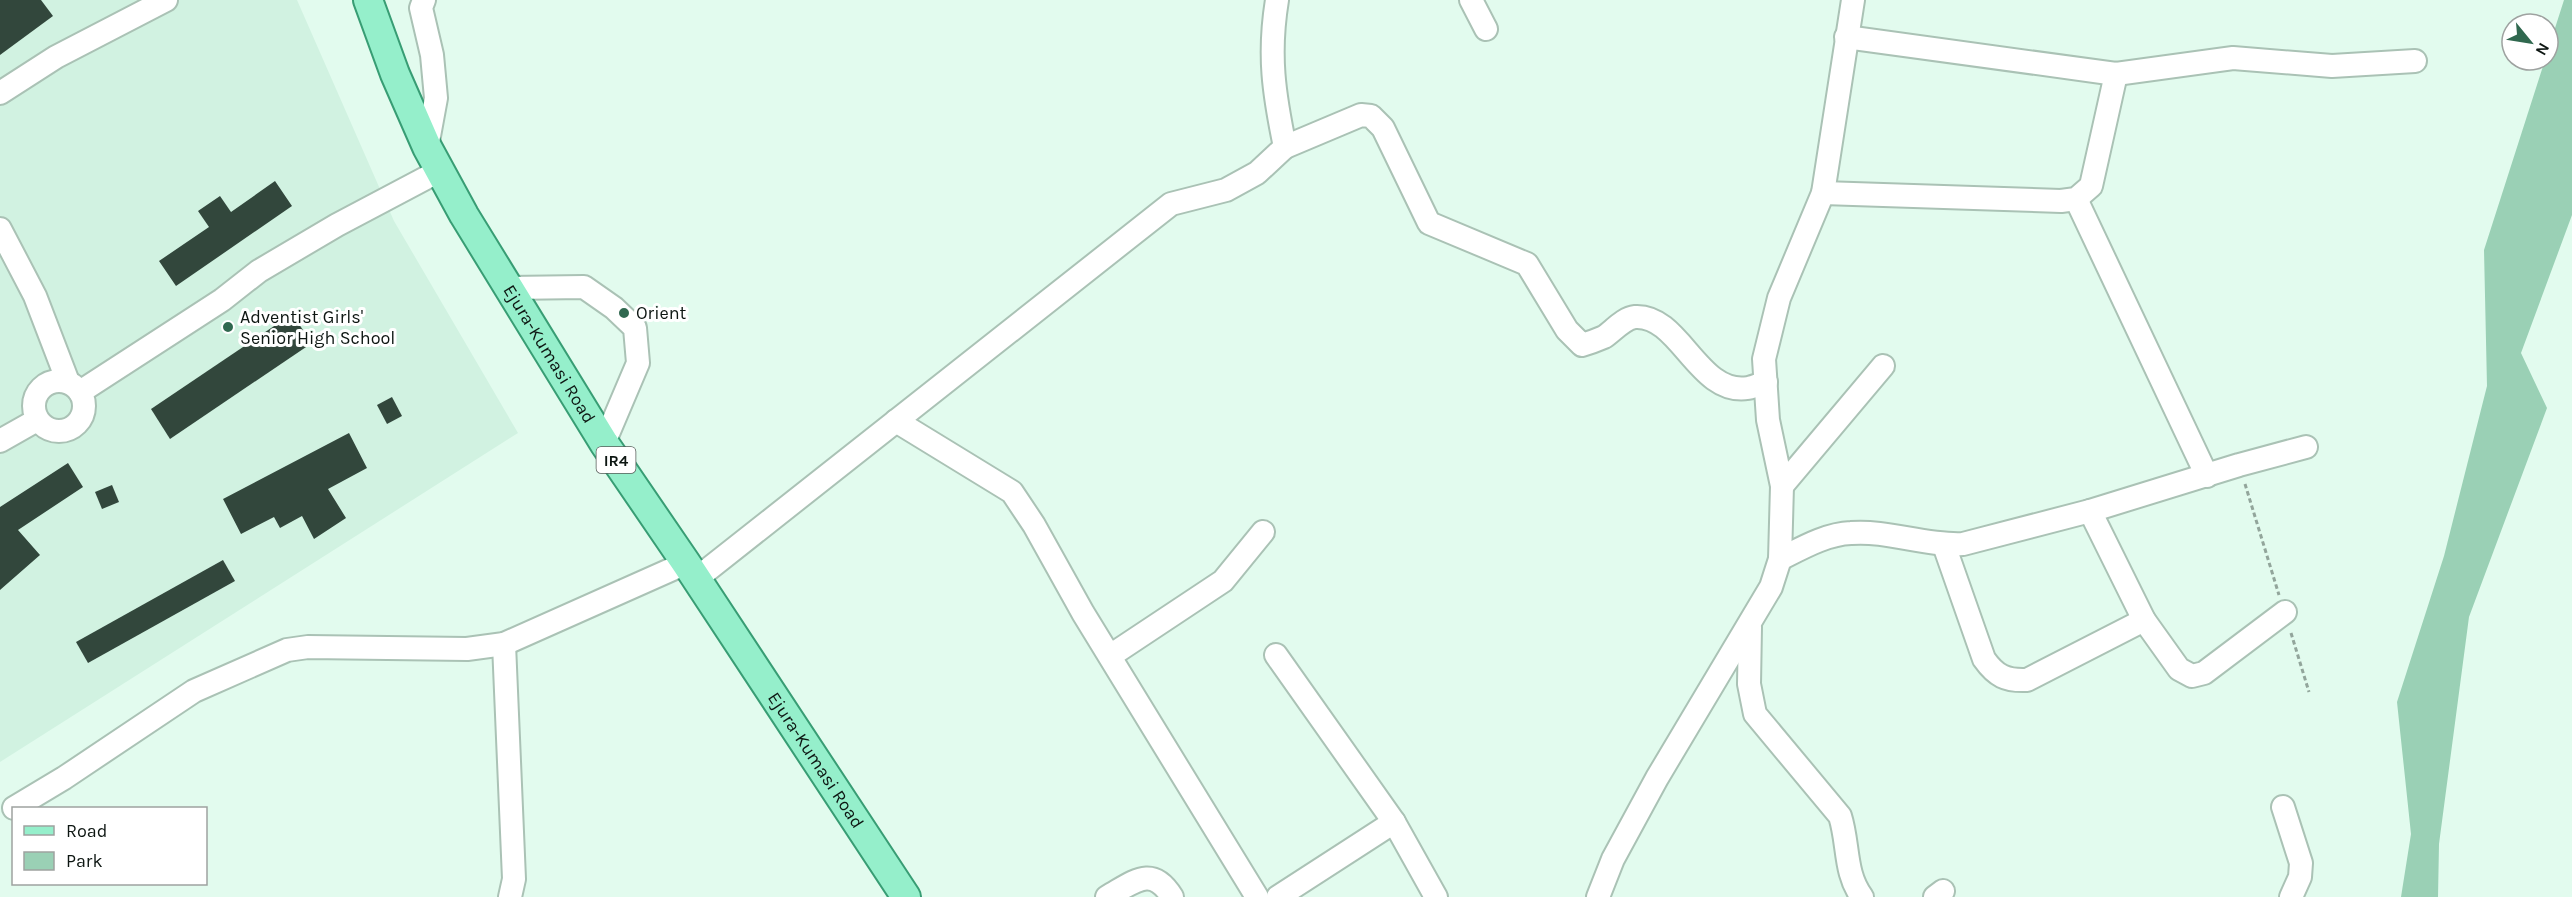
<svg xmlns="http://www.w3.org/2000/svg" width="2572" height="897" font-family="Karla,sans-serif">
	<style>
		.built { fill: #d1f2e1 }
		.green { fill: #9ad0b5 }
		.building { fill: #32473c }
		.lines { fill: none; stroke-linecap: round; stroke-linejoin: round }
		.minor-casing { stroke: #aac2b5; stroke-width: 26 }
		.major-casing { stroke: #389d74; stroke-width: 32 }
		.path { stroke: #92a59b; stroke-width: 3; stroke-dasharray: 4.5 3; stroke-linecap: butt }
		.minor { stroke: #fff; stroke-width: 22 }
		.major { stroke: #95efcb; stroke-width: 28 }
		.poi-dot { fill: #30684f; stroke: #fff; stroke-width: 2 }
		.labels { text-anchor: middle; stroke-width: 6; stroke-linejoin: round; paint-order: stroke }
		.shield { fill: #fff; stroke: #565c59; stroke-width: 1.5 }
		.shield-label { font-size: 16px; font-weight: bold; fill: #0d1612 }
		.poi-label { font-size: 18px; fill: #0d1612; stroke: #fff; text-anchor: start }
		.street-label { font-size: 18px; fill: #0d1612; stroke: #fff }
	</style>
	<rect width="100%" height="100%" fill="#e2fbee"/>
	<!-- built -->
	<polygon class="built" points="0,0 297,0 394,221 518,433 0,762"/>
	<!-- green -->
	<polygon class="green" points="2564,0 2572,0 2572,215 2521,353 2547,408 2469,617 2439,844 2438,897 2401,897 2411,834 2397,702 2444,556 2487,386 2484,250 2545,60 2548,60 2548,50"/>
	<!-- building -->
	<g class="building">
		<polygon points="0,0 41,0 53,16 0,55"/>
		<polygon points="275,181 292,206 176,286 159,261 209,227 198,211 220,196 231,212"/>
		<polygon points="292,314 312,343 170,439 151,409"/>
		<polygon points="392,397 402,416 387,424 377,405"/>
		<polygon points="349,433 367,468 328,489 346,518 314,539 302,516 280,528 274,517 241,534 223,499"/>
		<polygon points="68,463 83,487 18,530 40,555 0,590 0,507"/>
		<polygon points="112,485 119,502 102,509 95,492"/>
		<polygon points="223,560 235,581 88,663 76,642"/>
	</g>
	<g class="lines">
		<defs>
			<g id="minor">
				<polyline points="424,0 421,8 432,55 436,98 427,147"/>
				<polyline points="1471,0 1486,29"/>
				<polyline points="1846,37 2116,74 2233,58 2332,66 2415,61"/>
				<polyline points="0,93 56,57 166,0"/>
				<path d="M1285,147L1361,115L1371,116L1383,128L1429,223L1527,264L1567,330L1582,345C1589,343 1597,340 1604,337C1613,331 1624,318 1635,317C1680,314 1698,396 1748,388C1754,387 1760,384 1766,382"/>
				<polyline points="1823,193 2061,201 2076,199 2091,186 2116,74"/>
				<polyline points="2076,199 2207,476"/>
				<polyline points="0,229 35,296 68,382"/>
				<polyline points="509,288 584,287 614,308 635,328 638,363 604,443"/>
				<circle cx="59" cy="406" r="25"/>
				<polyline points="80,392 222,300 259,271 337,225 441,170"/>
				<polyline points="896,421 1012,492 1034,525 1083,613 1257,897"/>
				<polyline points="0,441 37,420"/>
				<polyline points="1782,486 1883,366"/>
				<polyline points="2090,511 2144,620 2179,669 2192,676 2204,673 2285,612"/>
				<path d="M1944,545L1984,659C1996,676 2006,681 2027,680L2144,620"/>
				<path d="M1780,559C1802,548 1826,534 1851,533C1888,530 1925,546 1963,544L2090,511L2239,465L2306,447"/>
				<path d="M696,579L1171,204L1226,190L1257,173L1285,147C1274,94 1268,55 1277,0"/>
				<path d="M1750,627L1749,684L1755,714L1840,816C1849,844 1844,873 1862,897"/>
				<polyline points="504,644 514,879 510,897"/>
				<polyline points="1276,655 1394,822 1436,897"/>
				<polyline points="1110,656 1223,581 1263,532"/>
				<polyline points="2283,807 2301,863 2300,877 2291,897"/>
				<polyline points="14,808 64,778 194,691 287,650 308,647 467,649 504,644 686,563"/>
				<path d="M1107,897C1134,882 1152,864 1172,897"/>
				<polyline points="1278,897 1394,822"/>
				<polyline points="1598,897 1613,859 1657,778 1771,587 1780,559 1782,486 1768,420 1764,359 1779,298 1823,193 1853,0"/>
				<polyline points="1935,897 1943,891"/>
			</g>
			<g id="major">
				<path id="s1" d="M368,0L395,74L427,147L464,215L604,443L686,563L906,897"/>
			</g>
		</defs>
		<!-- minor casing -->
		<use href="#minor" class="minor-casing"/>
		<!-- major casing -->
		<use href="#major" class="major-casing"/>
		<!-- path -->
		<g class="path">
			<polyline points="2245,484 2279,595"/>
			<polyline points="2291,633 2309,692"/>
		</g>
		<!-- minor -->
		<use href="#minor" class="minor"/>
		<!-- major -->
		<use href="#major" class="major"/>
	</g>
	<!-- markers -->
	<g class="poi-dot">
		<circle cx="624" cy="313" r="6"/>
		<circle cx="228" cy="327" r="6"/>
	</g>
	<g class="labels">
		<!-- shield labels -->
		<rect class="shield" x="596.5" y="447" width="39" height="26" rx="4.5"/>
		<g class="shield-label">
			<text x="616" y="466">IR4</text>
		</g>
		<!-- poi labels -->
		<g class="poi-label">
			<text x="636" y="319">Orient</text>
			<text x="240" y="323">Adventist Girls'<tspan x="240" dy="21">Senior High School</tspan></text>
		</g>
		<!-- street labels -->
		<g class="street-label">
			<text dy="6" stroke="none"><textPath href="#s1" startOffset="399">Ejura-Kumasi Road</textPath></text>
			<text dy="6" stroke="none"><textPath href="#s1" startOffset="885">Ejura-Kumasi Road</textPath></text>
		</g>
	</g>
	<!-- legend -->
	<rect x="12" y="807" width="195" height="78" fill="#ffffff" stroke="#9ea2a0" stroke-width="1.5"/>
	<rect x="24" y="826" width="30" height="9" fill="#95efcb" stroke="#9ea2a0" stroke-width="1.5"/>
	<text x="66" y="837" font-size="18" fill="#0d1612">Road</text>
	<rect x="24" y="852" width="30" height="18" fill="#9ad0b5" stroke="#9ea2a0" stroke-width="1.5"/>
	<text x="66" y="867" font-size="18" fill="#0d1612">Park</text>
	<!-- north arrow -->
	<g transform="translate(2530 42) rotate(120)"><circle r="28" fill="#ffffff" stroke="#9ea2a0" stroke-width="1.5"/>
	<path d="M0-4.5L10 22L0 15L-10 22Z" fill="#30684f"/>
	<text y="-9" font-size="16" font-weight="bold" text-anchor="middle" fill="#0d1612">N</text>
	</g>
</svg>
